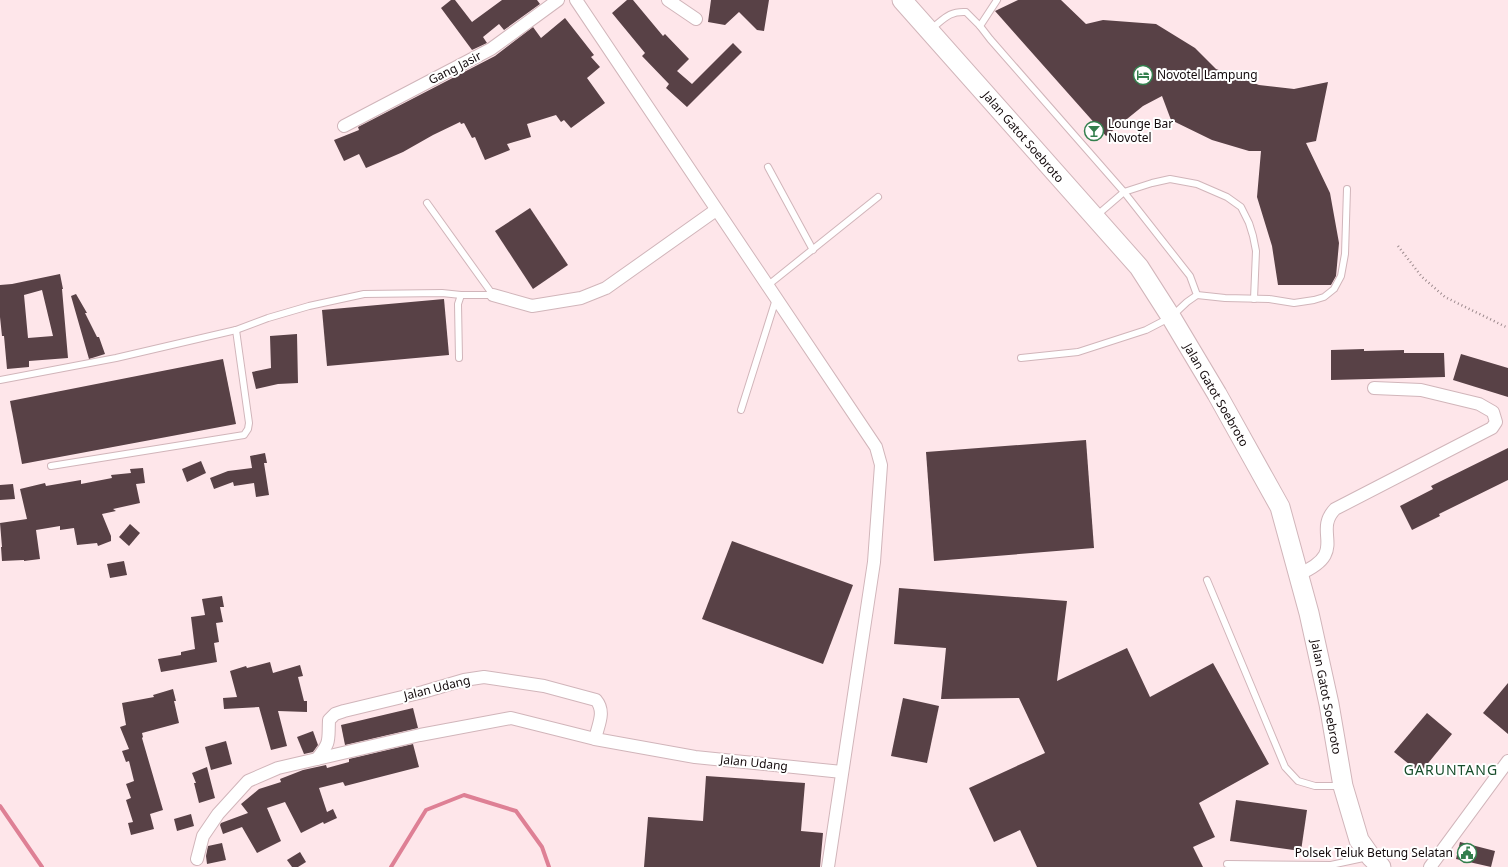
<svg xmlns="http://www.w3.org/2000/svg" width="1508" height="867" font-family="'Noto Sans',sans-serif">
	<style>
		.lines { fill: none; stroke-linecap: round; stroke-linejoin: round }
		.stream { stroke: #de8095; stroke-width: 4 }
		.building { fill: #584146; fill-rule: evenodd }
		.service-casing { stroke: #d1b5ba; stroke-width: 8 }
		.minor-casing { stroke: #d1b5ba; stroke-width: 14 }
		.primary-casing { stroke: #d1b5ba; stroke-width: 21 }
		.path { stroke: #9b898c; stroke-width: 2.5; stroke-dasharray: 1 3; stroke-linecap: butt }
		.service { stroke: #fff; stroke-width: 6 }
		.minor { stroke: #fff; stroke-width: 12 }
		.primary { stroke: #fff; stroke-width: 19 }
		.labels { text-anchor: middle; stroke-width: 4; stroke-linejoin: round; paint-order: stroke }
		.street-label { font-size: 12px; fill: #130a0c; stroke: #fff }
		.poi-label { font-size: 12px; fill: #130a0c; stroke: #fff; text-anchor: start }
		.quarter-label { font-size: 14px; letter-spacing: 1px; fill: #184d2b; stroke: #fff }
	</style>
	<rect width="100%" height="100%" fill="#fee6ea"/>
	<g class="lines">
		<!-- stream -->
		<g class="stream">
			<polyline points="0,806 42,867"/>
			<polyline points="391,867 426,810 464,795 516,811 542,847 549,867"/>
		</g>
	</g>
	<!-- building -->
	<g class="building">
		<polygon points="451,0 455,0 472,22 502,0 537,0 540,4 504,30 499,24 483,37 487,43 472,50 441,8"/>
		<polygon points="627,0 633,0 663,36 665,34 689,59 677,71 692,84 733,43 742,52 687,107 666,88 669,84 642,56 645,53 612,13"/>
		<polygon points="711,0 769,0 764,31 757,30 739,12 725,25 708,22"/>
		<polygon points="1018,0 1061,0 1086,24 1103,20 1156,24 1195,48 1216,69 1259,85 1294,89 1328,82 1316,141 1306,143 1330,193 1339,243 1336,276 1331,285 1278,285 1272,246 1257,197 1261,151 1249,151 1212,140 1171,120 1162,96 1143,106 1106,136 995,11"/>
		<polygon points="565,18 594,55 591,57 600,67 587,78 605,103 571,128 564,120 561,122 556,115 527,124 531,137 507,144 510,150 485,160 475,137 472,138 464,123 461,124 460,122 433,135 403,152 366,168 359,154 344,161 334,140 359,130 358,127 495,56 533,27 541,38"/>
		<polygon points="530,208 568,265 533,289 495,231"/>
		<path d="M60,274L63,289H62L68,358L29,361V367L7,369L4,336H2L0,317V285L12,284ZM42,290L53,336L28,338L24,295Z"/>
		<polygon points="76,294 87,313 85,313 97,337 99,337 105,354 89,359 71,296"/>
		<polygon points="444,299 449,355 327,366 322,310"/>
		<polygon points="297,334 298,383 278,384 256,389 252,372 271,368 270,336"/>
		<polygon points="1364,349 1364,351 1404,350 1404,353 1444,353 1445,377 1331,380 1331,350"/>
		<polygon points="1461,354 1508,368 1508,397 1453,380"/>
		<polygon points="223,359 236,424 22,464 10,401"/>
		<polygon points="1086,440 1094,548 934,561 926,452"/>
		<polygon points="1508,448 1508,480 1439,514 1440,516 1412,530 1400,506 1433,489 1431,486"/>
		<polygon points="265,453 267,463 264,463 269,495 256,497 254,483 234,486 233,482 214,489 210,478 228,471 252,468 250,456"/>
		<polygon points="201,461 206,473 187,482 182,469"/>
		<polygon points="143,468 145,483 136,484 140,503 113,509 116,511 102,514 111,536 111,541 98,546 97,543 77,545 74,528 60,530 60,526 36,530 40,559 24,561 24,560 2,561 1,547 2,547 0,523 27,519 20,489 45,483 46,486 81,480 81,484 112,478 111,475 131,473 130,469"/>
		<polygon points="13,484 15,499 0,500 0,485"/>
		<polygon points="130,524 140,533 129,546 119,537"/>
		<polygon points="732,541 853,585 823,664 702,619"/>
		<polygon points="124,561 127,575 110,578 107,564"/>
		<polygon points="899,588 1067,601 1057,681 1127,648 1150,697 1213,663 1269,764 1199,803 1215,837 1193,847 1203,867 1037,867 1020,830 994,842 969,788 1045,753 1019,698 941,699 946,648 894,644"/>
		<polygon points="222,596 224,607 220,607 223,622 216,623 219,642 214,643 217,662 161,672 158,659 181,655 181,652 195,649 191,617 205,615 202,599"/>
		<polygon points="270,662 273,673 300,665 303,676 298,677 304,701 307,701 307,712 278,711 287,746 271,750 259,707 224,709 223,698 237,697 230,671 246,666 247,668"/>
		<polygon points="1508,683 1508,734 1483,713"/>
		<polygon points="173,689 176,701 174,701 179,723 142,733 143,737 142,738 163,810 150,814 154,829 131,835 128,823 133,822 126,800 131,798 126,784 134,781 129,761 126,762 122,751 129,749 120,727 126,725 122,703 154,697 153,695"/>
		<polygon points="903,698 939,706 927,763 891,756"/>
		<polygon points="413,708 418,728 345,745 341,725"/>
		<polygon points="1427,713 1452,734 1420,773 1394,752"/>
		<polygon points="313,731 318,745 313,752 304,754 297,737"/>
		<polygon points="226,741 232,764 211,770 205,747"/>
		<polygon points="413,744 419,767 345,786 343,782 319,788 327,812 333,809 337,818 324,824 323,822 301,833 285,802 267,808 281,841 257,853 242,827 223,834 220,825 221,823 248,813 241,804 259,789 281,782 280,779 303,770 326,765 327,768 349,762 349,759"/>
		<polygon points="207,767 215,798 199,803 194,783 196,783 192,773"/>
		<polygon points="706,776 805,783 801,831 823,833 820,867 644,867 648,817 703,821"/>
		<polygon points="1236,800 1307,810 1301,851 1230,841"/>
		<polygon points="191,814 194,826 177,831 174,819"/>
		<polygon points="1460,842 1495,851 1491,867 1456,859"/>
		<polygon points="222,843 226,860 207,864 206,856 208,846"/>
		<polygon points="300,852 306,862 298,867 292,867 287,860"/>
	</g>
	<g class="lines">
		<defs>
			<g id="service">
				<polyline points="997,0 980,26 990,39 1124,192 1190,276 1197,295 1187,302 1171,317 1146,330 1078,352 1021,358"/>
				<path d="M931,29C944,19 949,11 966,12L980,26"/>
				<polyline points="768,167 813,250"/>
				<polyline points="427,203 493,295"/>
				<polyline points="1096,216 1124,192 1152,183 1170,179 1197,184 1227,197 1241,207 1249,223 1253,236 1256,251 1254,299"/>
				<polyline points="767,286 878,197"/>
				<polyline points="1197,295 1225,298 1269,299 1294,303 1314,300 1324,297 1334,289 1341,276 1345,254 1347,189"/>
				<polyline points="459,358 458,304 461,295 493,295"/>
				<polyline points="0,380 116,358 236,330 268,318 309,306 364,294 442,293 461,295"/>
				<polyline points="741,410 776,299"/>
				<polyline points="51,466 244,435 248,429 249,423 236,330"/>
				<polyline points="1207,580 1285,767 1298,781 1315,786 1340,786"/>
				<polyline points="1227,864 1331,865 1368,857"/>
			</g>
			<g id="minor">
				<polyline points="576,0 876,447 881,465 874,562 828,867"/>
				<polyline points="668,0 696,19"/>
				<polyline points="344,126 491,49 558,0"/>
				<polyline points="493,295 532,306 581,298 606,288 716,210"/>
				<path d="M1299,574C1350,552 1312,533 1335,509L1492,428L1496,422L1493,412L1479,404L1421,390L1374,388"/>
				<path d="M317,759C331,741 328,742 329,720L335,714L344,711L423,692L464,680L484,677L544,686L596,700C606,712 598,725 595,739"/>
				<polyline points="197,859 203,836 218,814 248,781 278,768 420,735 511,718 595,739 695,757 842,772"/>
				<polyline points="1430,867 1508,761"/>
			</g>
			<polyline id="primary" points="902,0 1139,267 1171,317 1217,394 1280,507 1309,613 1329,704 1343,786 1359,840 1371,857 1381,867"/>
		</defs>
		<!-- service casing -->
		<use href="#service" class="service-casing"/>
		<!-- minor casing -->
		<use href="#minor" class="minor-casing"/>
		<!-- primary casing -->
		<use href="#primary" class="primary-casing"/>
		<!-- path -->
		<polyline class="path" points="1398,246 1422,277 1445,297 1508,328"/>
		<!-- service -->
		<use href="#service" class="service"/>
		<!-- minor -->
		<use href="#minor" class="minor"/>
		<!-- primary -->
		<use href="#primary" class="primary"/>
	</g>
	<!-- icons -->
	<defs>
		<symbol id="hotel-ring" viewBox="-11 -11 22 22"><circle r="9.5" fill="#fff" stroke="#337f4d" stroke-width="1.5"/><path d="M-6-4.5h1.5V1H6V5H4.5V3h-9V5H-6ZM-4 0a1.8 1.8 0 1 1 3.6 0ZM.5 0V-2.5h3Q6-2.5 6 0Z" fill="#337f4d"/></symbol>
		<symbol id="bar-ring" viewBox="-11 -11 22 22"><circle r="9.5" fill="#fff" stroke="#337f4d" stroke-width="1.5"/><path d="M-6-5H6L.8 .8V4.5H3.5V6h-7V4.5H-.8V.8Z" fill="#337f4d"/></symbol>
		<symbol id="civic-ring" viewBox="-11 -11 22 22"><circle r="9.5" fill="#fff" stroke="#337f4d" stroke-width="1.5"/><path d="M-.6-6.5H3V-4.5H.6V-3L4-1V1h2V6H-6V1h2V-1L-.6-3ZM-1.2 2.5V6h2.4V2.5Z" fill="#337f4d"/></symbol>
	</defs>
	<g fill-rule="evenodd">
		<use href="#hotel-ring" x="1132" y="64" width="22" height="22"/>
		<use href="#bar-ring" x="1083" y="120" width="22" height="22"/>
		<use href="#civic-ring" x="1456" y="842" width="22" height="22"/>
	</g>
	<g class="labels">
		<!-- street labels -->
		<g class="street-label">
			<text transform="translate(455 68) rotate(-27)" y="4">Gang Jasir</text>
			<text transform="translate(1023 137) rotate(49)" y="4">Jalan Gatot Soebroto</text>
			<text transform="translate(1216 395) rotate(60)" y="4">Jalan Gatot Soebroto</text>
			<text transform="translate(437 688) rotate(-14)" y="4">Jalan Udang</text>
			<text transform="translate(1326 697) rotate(79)" y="4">Jalan Gatot Soebroto</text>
			<text transform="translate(754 763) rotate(6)" y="4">Jalan Udang</text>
		</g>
		<!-- poi labels -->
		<g class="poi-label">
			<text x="1157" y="79">Novotel Lampung</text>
			<text x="1108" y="128">Lounge Bar<tspan x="1108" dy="14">Novotel</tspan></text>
			<text x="1453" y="857" text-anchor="end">Polsek Teluk Betung Selatan</text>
		</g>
		<!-- quarter labels -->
		<g class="quarter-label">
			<text x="1451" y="775">GARUNTANG</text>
		</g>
	</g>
</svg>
